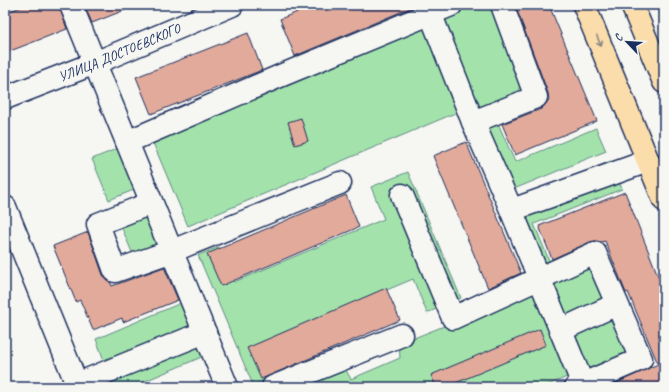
<svg xmlns="http://www.w3.org/2000/svg" width="669" height="392" font-family="Caveat,sans-serif">
	<style>
		.green { fill: #a3e3ab; stroke: #5f8984 }
		.building { fill: #e2aa9b; stroke: #1b2f5e }
		.lines { fill: none; stroke-linecap: round; stroke-linejoin: round }
		.minor-casing { stroke: #1b2f5e; stroke-width: 25 }
		.major-casing { stroke: #1b2f5e; stroke-width: 25 }
		.minor { stroke: #f6f6f2; stroke-width: 22 }
		.major { stroke: #fbddab; stroke-width: 22 }
		.oneway { stroke: #8b8684 }
		.labels { text-anchor: middle; stroke-width: 3; stroke-linejoin: round; paint-order: stroke }
		.street-label { font-size: 14px; fill: #1b2f5e; stroke: #f6f6f2 }
	</style>
	<rect width="100%" height="100%" fill="#f6f6f2"/>
	<filter id="ink" filterUnits="userSpaceOnUse"><feTurbulence type="fractalNoise" baseFrequency=".025" numOctaves="2"/><feDisplacementMap in="SourceGraphic" scale="8" xChannelSelector="R" yChannelSelector="G"/><feConvolveMatrix kernelMatrix="1 2 1 2 8 2 1 2 1" color-interpolation-filters="sRGB"/></filter>
	<g filter="url(#ink)">
		<!-- green -->
		<g class="green">
			<polygon points="467,5 493,5 527,92 477,111 440,16"/>
			<polygon points="423,23 460,111 188,226 151,138"/>
			<polygon points="497,121 515,162 596,128 606,151 509,191 483,127"/>
			<polygon points="136,141 153,182 109,200 92,159"/>
			<polygon points="611,161 622,189 534,224 551,265 541,269 514,200"/>
			<polygon points="408,172 461,298 427,313 413,279 260,343 274,376 253,385 198,255 219,247 234,282 384,219 371,187"/>
			<polygon points="160,196 177,239 134,257 116,214"/>
			<polygon points="591,262 608,303 564,321 547,280"/>
			<polygon points="532,291 567,377 543,387 294,387 344,367 351,379 400,358 399,344"/>
			<polygon points="188,300 211,353 131,387 114,387 96,339"/>
			<polygon points="612,314 629,355 585,373 568,332"/>
		</g>
		<!-- building -->
		<g class="building">
			<polygon points="26,5 59,5 67,29 5,53 5,13"/>
			<polygon points="84,5 135,5 135,6 92,23"/>
			<polygon points="315,5 415,5 415,6 295,56 280,19"/>
			<polygon points="515,5 549,5 597,121 515,155 502,124 541,109 549,100 548,93"/>
			<polygon points="248,33 262,70 151,114 136,77"/>
			<polygon points="301,118 308,141 295,145 288,122"/>
			<polygon points="466,142 521,273 488,288 433,156"/>
			<polygon points="625,192 664,291 664,387 608,387 658,364 628,292 626,293 605,241 601,242 596,241 590,242 552,259 539,226"/>
			<polygon points="346,195 359,227 221,286 207,254"/>
			<polygon points="88,232 103,275 107,280 110,282 112,286 164,267 178,300 123,322 122,318 93,330 80,300 76,302 53,246"/>
			<polygon points="386,288 400,320 261,379 247,348"/>
			<polygon points="540,329 546,345 446,387 436,387 431,375"/>
		</g>
		<g class="lines">
			<defs>
				<g id="minor">
					<polyline points="71,5 227,387"/>
					<polyline points="427,5 473,122 507,200 584,387"/>
					<path id="s1" d="M5,98L95,63L232,5"/>
					<polyline points="473,122 536,97 502,5"/>
					<polyline points="127,142 280,76 451,5"/>
					<polyline points="402,195 453,318 595,253 641,359 576,387"/>
					<polyline points="151,203 98,224 115,271 172,251 340,183"/>
					<polyline points="5,207 78,387"/>
					<polyline points="512,210 648,161"/>
					<polyline points="561,330 617,304"/>
					<polyline points="77,384 205,332"/>
					<polyline points="273,387 402,335"/>
				</g>
				<g id="major">
					<polyline points="584,5 664,200"/>
					<polyline points="632,5 664,82"/>
				</g>
			</defs>
			<!-- minor casing -->
			<use href="#minor" class="minor-casing"/>
			<!-- major casing -->
			<use href="#major" class="major-casing"/>
			<!-- minor -->
			<use href="#minor" class="minor"/>
			<!-- major -->
			<use href="#major" class="major"/>
		</g>
		<!-- one-way arrows -->
		<defs><path id="oneway-shaft" d="M-6 0H5M1.5-3L5.5 0L1.5 3" fill="none" stroke-width="1.6" stroke-linecap="round" stroke-linejoin="round"/></defs>
		<use class="oneway" href="#oneway-shaft" transform="translate(599 41) rotate(68)"/>
	</g>
	<g class="labels">
		<!-- street labels -->
		<g class="street-label">
			<text dy="5" stroke="none"><textPath href="#s1" startOffset="123">УЛИЦА ДОСТОЕВСКОГО</textPath></text>
		</g>
	</g>
	<!-- margin -->
	<rect width="669" height="392" fill="none" stroke="#f6f6f2" stroke-width="20"/>
	<rect x="10" y="10" width="649" height="372" fill="none" stroke="#1b2f5e" stroke-width="1.5" filter="url(#ink)"/>
	<!-- north arrow -->
	<g transform="translate(627 42) rotate(295)" stroke="#f6f6f2" stroke-width="3" paint-order="stroke">
	<path d="M0-3L7 15L0 10L-7 15Z" fill="#1b2f5e"/>
	<text y="-6" font-size="11" font-weight="bold" text-anchor="middle" fill="#1b2f5e">С</text>
	</g>
</svg>
